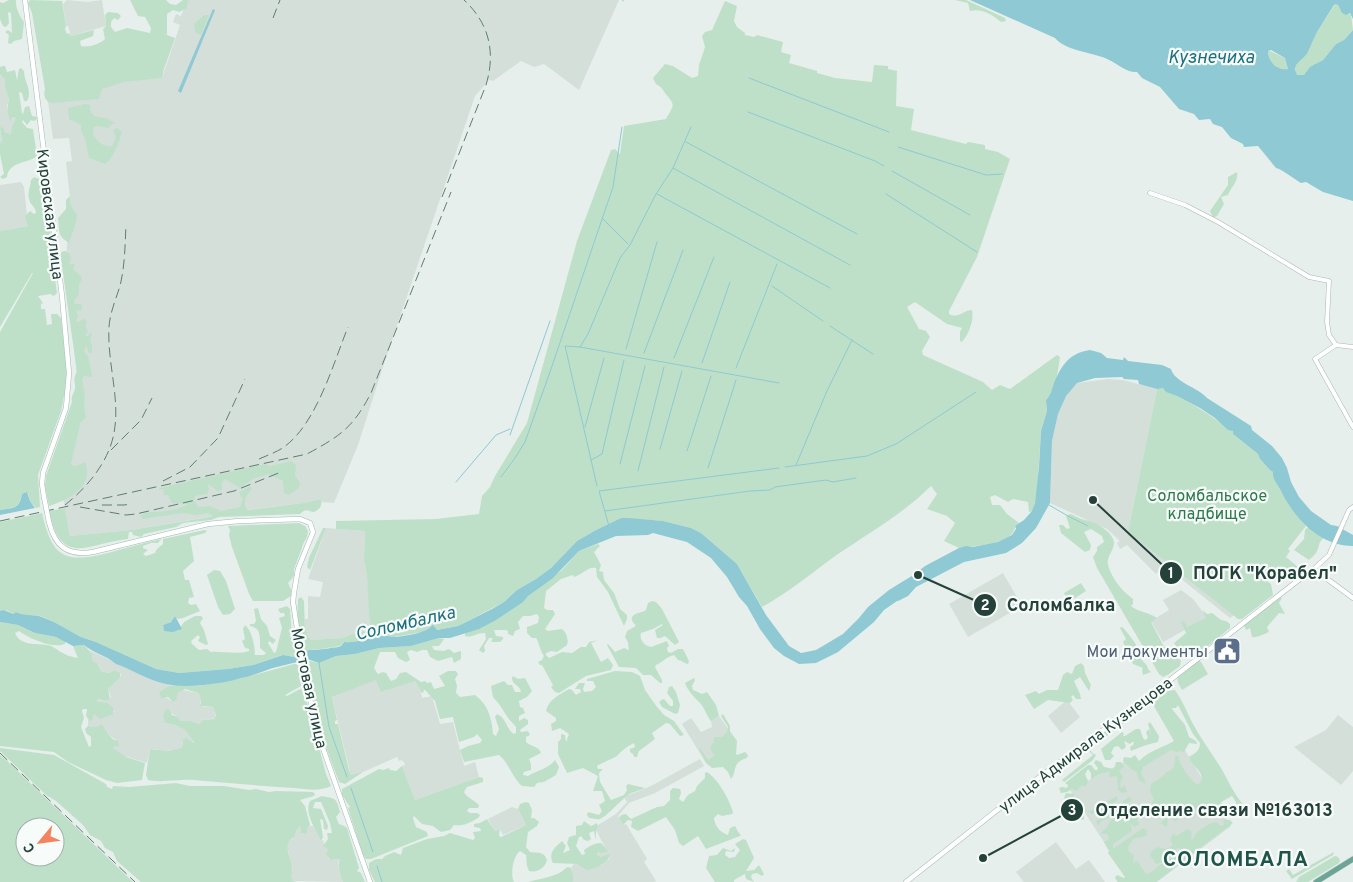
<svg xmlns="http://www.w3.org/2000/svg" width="1353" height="882" font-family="Overpass,sans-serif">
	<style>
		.built { fill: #d4dfda }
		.green { fill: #bfe0c8; fill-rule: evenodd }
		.water { fill: #8ec9d4; fill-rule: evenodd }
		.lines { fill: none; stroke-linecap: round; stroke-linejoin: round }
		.stream { stroke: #8ec9d4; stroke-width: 1 }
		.tertiary-casing { stroke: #a8b8b2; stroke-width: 5 }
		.secondary-casing { stroke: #a4bbb3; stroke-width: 5.5 }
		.primary-casing { stroke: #c2cac8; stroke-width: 6 }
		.tertiary { stroke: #fff; stroke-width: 4 }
		.secondary { stroke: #fff; stroke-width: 4.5 }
		.primary { stroke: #6aa596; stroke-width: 5 }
		.rail { stroke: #5f7d75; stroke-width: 1; stroke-dasharray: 10 5; stroke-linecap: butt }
		.secondary-bridge-casing { stroke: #a4bbb3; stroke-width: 5.5; stroke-linecap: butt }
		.secondary-bridge { stroke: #fff; stroke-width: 4.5 }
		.labels { text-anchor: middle; stroke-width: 4.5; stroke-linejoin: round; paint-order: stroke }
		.street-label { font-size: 16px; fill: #24423a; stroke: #f7fbf9 }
		.park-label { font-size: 16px; fill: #2d7a4b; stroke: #f7fbf9 }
		.service-label { font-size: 16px; fill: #4e5e75; stroke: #f7fbf9; text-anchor: end }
		.water-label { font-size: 18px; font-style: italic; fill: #1c6f80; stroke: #f7fbf9 }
		.district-label { font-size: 21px; font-weight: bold; letter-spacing: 1px; fill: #1f5548; stroke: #f7fbf9 }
		.leader { fill: none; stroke: #24423a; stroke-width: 2 }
		.callout-dot { fill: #24423a; stroke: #f7fbf9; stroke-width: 2 }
		.mark-label { font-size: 15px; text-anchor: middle; font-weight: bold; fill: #fff }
		.callout-label { font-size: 18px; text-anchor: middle; font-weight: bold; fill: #24423a; stroke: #f7fbf9; stroke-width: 4.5; stroke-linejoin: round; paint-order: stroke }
	</style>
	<rect width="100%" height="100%" fill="#e6efeb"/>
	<!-- built -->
	<g class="built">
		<polygon points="67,0 87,2 102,0 106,26 71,36 68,26 66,26 63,4"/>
		<polygon points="187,0 619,0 579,90 544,64 534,67 521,61 493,81 489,80 475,96 382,370 358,445 334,503 322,502 321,499 303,503 253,509 131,530 70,536 63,498 81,422 66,255 71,206 66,162 72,161 69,138 53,139 48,101 127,79 162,78 180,25 173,22 176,14 181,16"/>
		<polygon points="0,76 4,77 5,79 5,87 9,100 7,105 9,119 12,121 13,117 16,118 11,134 5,132 3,126 0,128 2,142 1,144 0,144"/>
		<polygon points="21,182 24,187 28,226 0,231 0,185"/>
		<polygon points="1108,379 1123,380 1157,389 1128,532 1234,615 1230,618 1165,566 1156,574 1127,545 1120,549 1117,543 1120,541 1107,529 1050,503 1052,441 1058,414 1064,399 1071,389 1077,383"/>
		<polygon points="326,528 365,531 364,560 367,576 370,609 369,630 343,638 310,640 305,628 305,619 308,619 308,596 320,597 323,582 308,579"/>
		<polygon points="1003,573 1022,606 968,637 949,604"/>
		<polygon points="1181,590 1193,599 1207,618 1163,642 1151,621 1169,610 1163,600"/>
		<polygon points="89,650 156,681 173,685 168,686 159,692 171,701 178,693 183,690 198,693 200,696 200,703 203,707 213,707 216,718 203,720 199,724 191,721 180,721 176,716 171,713 163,717 165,723 175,725 185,730 193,740 193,744 187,738 182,742 182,747 176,750 160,751 155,749 150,749 147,763 121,755 113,748 113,747 115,746 116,740 110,736 106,730 99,725 96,727 88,726 88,719 90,721 94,714 106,716 114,712 108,703 96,701 97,699 105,701 111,697 108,689 120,678 121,674 115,670 109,673 101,671 99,665 93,661 92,654"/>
		<polygon points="376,679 385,691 396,686 415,681 421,692 422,698 432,696 440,724 453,722 464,766 475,762 479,777 415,800 402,766 405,765 404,762 401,760 399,761 397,757 363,772 351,776 332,697"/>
		<polygon points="1067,700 1080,717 1061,733 1048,716"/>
		<polygon points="1338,715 1353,727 1353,771 1341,785 1294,747 1326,730"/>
		<polygon points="719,716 737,741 706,763 682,724 691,718 701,732 712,727 711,721"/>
		<polygon points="1180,742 1231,826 1157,882 1130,882 1070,790 1128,760 1136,766"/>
		<polygon points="700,759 704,766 655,793 629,803 618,816 623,825 626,824 646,857 647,859 644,862 656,881 653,882 573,882 573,874 571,868 574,864 601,866 609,859 610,856 601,857 597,856 598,852 607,851 596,830 598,825 616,814 627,802 624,797 651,786"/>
		<polygon points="512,807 518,809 526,825 503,835 500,829 495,831 488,819"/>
		<polygon points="310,826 313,826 321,841 323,840 325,847 327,847 328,849 327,853 328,858 330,860 340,859 338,862 339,872 343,882 293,881 291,876 293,869 287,847 288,842 295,837 296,831 299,827 301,828 301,833 305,834 307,832 306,829"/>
		<polygon points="1056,842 1076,869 1089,860 1105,882 1024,882 1016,872"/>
	</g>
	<!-- green -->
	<g class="green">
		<path d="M9,0H16C15,7 20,17 24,22L22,39L14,41L11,44L8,43L9,35L5,32L8,30L12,33L11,13L8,12L9,23L6,27L3,26L0,19V2L3,3Z"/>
		<path d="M30,0L62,1L66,26L65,29L67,34L69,33L71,36L94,30L93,36L80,41L81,46C88,48 100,44 105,39L103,29L106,26L105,15L108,12L118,13L121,16L118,20L114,18L111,22V27L115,32L127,28L150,33L151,28L145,17L138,16L130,0H166L170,4L176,5L183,0H188L187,8L179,12L173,10L167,14V35L175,38L164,69L162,78L124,82L102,89L99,99L52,103C45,102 43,95 45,89L32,13L28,3Z"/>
		<path d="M955,0H966L1005,18L1006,21L1001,22C992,14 981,8 970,11L968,3Z"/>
		<path d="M725,1L737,6L734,21L737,27L745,33V35L754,37L757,35L783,42L781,52L791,55L789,63L817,71V73L835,78L872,82L874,65L888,66V69L897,71L896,106L914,109L911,130L966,144L968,142L985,145V149L998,152L1010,159L977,257L949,311V314C958,319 964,310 972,310C974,321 969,334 962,342L960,341V332L962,328L947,324L915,302L907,307L919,329L926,331L930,337L922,351L923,355L983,382L992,390L1000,385L1010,389L1057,355L1060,357C1058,371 1056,389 1046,400L1047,411L1041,431L1037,493L1033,511L1029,512L1028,502L1013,499L1008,502L995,495L990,497L992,505H1000L1007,514L1019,523L1015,526C1015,545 972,546 959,548L944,541L955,523L947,516L927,509L937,494L931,486C904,513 869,533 838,554C813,572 789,592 762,607L737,564L701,533L691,528L663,521L621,518L596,530L577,541L551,568L536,579L517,590L504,602L458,626L436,630L432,626L423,632L394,637L383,635L365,638L353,643L343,642C343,643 342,645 341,645C339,647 308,651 304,650L305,641C295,631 298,611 298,599L301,597L304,601L305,628L310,640L343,638L356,633L370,630L367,576L364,560L365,531L336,529V521L436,519L479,514L482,496L490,487L495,476L527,423L577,241L611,150L615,149L620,154L624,126L666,119C675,104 675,105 665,93C662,88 661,87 656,84L653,78L665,64L673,66L692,78L698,76L699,65L705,47L702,36L705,32L712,30Z"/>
		<polygon points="1336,3 1338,5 1340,9 1351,15 1353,30 1344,40 1336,44 1323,60 1316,64 1304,76 1299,76 1295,73 1296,65 1307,54 1317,32"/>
		<polygon points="204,15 209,15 201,35 195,32 194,24"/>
		<path d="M1268,50L1285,58L1288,69C1277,71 1268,61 1268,50Z"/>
		<path d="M3,66H5L7,72L15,70L17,80L19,69L21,68L24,71C24,82 33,91 27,101H24L22,93L19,92L22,113L23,114L25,107L29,106L32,116L37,117V119L34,121L31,120L27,125L23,120L22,122L27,128L33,129L36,149L38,155C30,164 9,160 7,177L3,179L0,177L4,174L0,154V144L2,141L0,128L3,126L5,132L11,134L12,127L16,118L13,117L11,122C7,117 7,105 9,100L5,87V79L0,75V67Z"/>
		<path d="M85,104L90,105C90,118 98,117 107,118L116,124H112L108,128L98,126L94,127L93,135C98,142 103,147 112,146L116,137L113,130L117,128L122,132C119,141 113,160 105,164L89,158L85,139L81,131V125L69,119L68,108Z"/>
		<path d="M1237,172C1239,181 1231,187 1228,195L1221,197L1224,204L1217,216L1213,218L1210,211L1228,185V177Z"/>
		<path d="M34,177L39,179L42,184L39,190L44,193L46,197L50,227L52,258L57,293L54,296L50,294L38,296L43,303L41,304V309H45L47,325L52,324L51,314H57L61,318L67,372L65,391L61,411L38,475L40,507L36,508L30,501L28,493L22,494C18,509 14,508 0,510V332L33,273H32L0,327V231L28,226L25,216L30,211L34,214L36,213C36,207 30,205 29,199C27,192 31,186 31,180Z"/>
		<path d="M70,196L71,206L77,215C76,225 72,234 69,243C56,235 60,230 58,218L66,209V200Z"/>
		<path d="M65,251L70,254L71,259L69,265L75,263L73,270L77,272L82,278L79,285V294L74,301L75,304H81L82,306L81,311L76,310L78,316L76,321L78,322L83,319L86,320L87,323L85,325L88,332L85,335L88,336L90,333L92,334L90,342L92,345V353H89L86,345L84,352L88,356L92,375L91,377L84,376L82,380L85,394L84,405L86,418L81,422L71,465L76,466L85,462C95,486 69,500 49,506L45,486L46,476L72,402C71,396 73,395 75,389C76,383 72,379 77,372L61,259V252Z"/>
		<path d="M1159,388H1163C1167,393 1171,393 1177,396C1184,400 1193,404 1200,409C1212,416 1221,424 1233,431V434L1258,454L1260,459L1270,470L1273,472C1280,492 1291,511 1306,526L1288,549L1290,551L1286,557L1298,567L1296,571L1306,565L1308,568L1298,575L1280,568L1267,581L1271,584L1273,595L1242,619H1238L1128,532L1157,389Z"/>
		<path d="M291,461L296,465L295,475L300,483L299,488L289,495L284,493L283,481L268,474L253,479L240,488L225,479L222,482V489L219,492L208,484L209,490L207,494L195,496L194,500L198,507L210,506L221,511L240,507L243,498L240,496V492L250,486L252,489C247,495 242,501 247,510L303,503L321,499C323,505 319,510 314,512C308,512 307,507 300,514L219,517L211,520L183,523L176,527L144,534L141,537L133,535L132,532H129L128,539C88,543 62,569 49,511L65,508L70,536L131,530L203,518L213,516L208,513L196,515L183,513L143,519L140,516L144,513C158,511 177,512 188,504L172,503L168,495H164L163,489L159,490L160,488L265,464L270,466Z"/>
		<path d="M42,513C52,557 64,564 108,553C126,548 143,543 161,539L158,543H151L143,546V548L148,550L143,554L146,556L155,553L157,549L163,544V539L205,530L207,531L205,533L190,537L194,561L183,571L185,580H189L194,597L189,598L188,603L191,605L196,604L200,611L183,618L177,619L175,616L171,622L163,625V628L168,631H178L184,622L195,616H201L203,618L200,623L204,630L208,644L206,645L198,641L200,637L198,635L191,641L192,644L199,650L207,649L211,652C223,651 238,655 249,651V649L245,648L242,641L245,639L243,629L245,625C252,630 255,647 255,655H264L266,653L260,648C260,637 261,628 250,626V624H254L256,621L254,609L258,608L261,619L267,626L270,636L276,640L273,644L269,641L268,643L274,653L276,652L282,628L279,618L285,616L284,613H280L278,609L287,606L290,609L292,638L295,643L296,657L282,655L253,665L228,669L179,673L156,669L96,642L81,637L54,622L40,616L21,614L16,612L13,614L6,610L0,611V522Z"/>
		<path d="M1070,514C1074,515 1077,517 1081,519C1084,520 1088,520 1092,522C1099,524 1114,534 1114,543C1114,551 1106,556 1108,565C1112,579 1122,591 1133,599V604L1131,606C1136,611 1150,613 1157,618L1151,622L1163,645L1164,647L1170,646L1181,661L1180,666L1169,674L1163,677L1159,674L1097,568L1093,557L1097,551V547L1104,542L1102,536L1091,529L1084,532L1091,545L1090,550L1085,552L1061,533L1059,525H1063L1067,529L1070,528L1066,516Z"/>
		<polygon points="299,523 305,526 308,531 307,537 303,544 302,548 294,569 294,576 288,583 291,589 291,596 283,601 253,601 249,594 232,547 229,535 230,530 228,526"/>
		<path d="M1308,527L1324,538C1318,542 1320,545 1317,551C1316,554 1311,558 1309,560L1294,550L1304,539L1305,530Z"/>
		<polygon points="323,528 326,528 310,570 307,567 309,558"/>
		<path d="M598,544L600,546L594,552L601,565L599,571L603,572L604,580L614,593L620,609L627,615V619L624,626L608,592L597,577L596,568C588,566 582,575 574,577L573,575L561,579L546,591L544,608L547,610H553L555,614L545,629L548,631L562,629C566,632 569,639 567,645L557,652L551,651L546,653V655L549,658L562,652L572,653L581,647H586L589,642L598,640L591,643L601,662L608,658L613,665L611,670L586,676L559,693L555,692L551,687L553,685L542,665H540L538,662L542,660L544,656C539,649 540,644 536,638H532L527,633V627L538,623L539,617L537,614L530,616H523L518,622L520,629L515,631L513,636L508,634V631L506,630H494L496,636L503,637V639L500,642H493L491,641L493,638H489L484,646L485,651L483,653L479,650L486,639L485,633C478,632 472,638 465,636V633L561,571L579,551Z"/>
		<polygon points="214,570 220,571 226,581 235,609 230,614 223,615 218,607 207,575"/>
		<polygon points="1081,583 1086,591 1069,602 1064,593"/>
		<path d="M1278,597L1282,598L1279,603L1285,614L1279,613L1267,627L1269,632C1264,634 1257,638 1252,637L1250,628L1246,630L1244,625L1248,621L1255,617Z"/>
		<path d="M652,601L656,602L662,609L679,642L675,645L665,636L660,638H657L655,630L663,625L662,624L653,629L641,633C639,639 644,646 651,647L667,641L669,646L667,648L668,652L671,653L678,649H683L689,661L688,664C683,663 682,660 678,660L674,655C666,657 663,662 656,665L655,667L662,680V683H660L651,675H643L636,668L619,667L607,645L608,644L615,652L624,648L629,650L628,642L625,637L627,631L636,626C635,624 632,622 632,620C630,613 643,613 646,610L648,603Z"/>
		<polygon points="1202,610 1207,614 1212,613 1221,620 1226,621 1230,624 1230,628 1203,650 1193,651 1183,656 1174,643 1186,633 1181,622 1184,621 1187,627 1206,618"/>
		<path d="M0,622L18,625L35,633L56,637L65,641V644C53,649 30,639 19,631L15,633C21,648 40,642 51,646C57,649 63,654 69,656C72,657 75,657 77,658H78L73,646L84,645L92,654L93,661L98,664L101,671L109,673L115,670L120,673V678L108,689L110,699L105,701L99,699L96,701L108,703L113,708V714L100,719L94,714L92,721H90L86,716L87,709H83L82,711L84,718L81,727L89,747L91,746V737L86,733L85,729L88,726L96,727L101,724C107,729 109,740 118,741L119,746L113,747V748L126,757L145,763L142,780L117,783L106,780L68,762L54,752L0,746Z"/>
		<path d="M1122,627C1124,628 1136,643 1137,647C1139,650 1139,656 1141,659C1144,664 1147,663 1148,669L1151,672L1143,675L1142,670L1143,668L1133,664L1123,642L1126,639L1120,628Z"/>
		<path d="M439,638L444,639L439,646H432L434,650L444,651L449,649L454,653L461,651V659L454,663L452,657L438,661L430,657L427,650H422L417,652L411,650L407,652L410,660L406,662L398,658L395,652H380L374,668L378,674L383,672L386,673L391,681L396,679L400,673L406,672L421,682L425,681L427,683L431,682L434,689L445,686L439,676L448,671H456L458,674L455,679L457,686L456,693L460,697L475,695C488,704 492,719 493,734L496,736L499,729L495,717L497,714C506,717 506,729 514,734L516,733V727L508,718L499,704L493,697L491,686L504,681L508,685H512L515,692H521C520,685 512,685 512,678L513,676L518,679L525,678L532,691L527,697L519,701L520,707L523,708L525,713L519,716V721L524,718L528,720V724L520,730L521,732L528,731L530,735L526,737V742C531,747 539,746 541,753L529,759L531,764V770L524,772L523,775L528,776C536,771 550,768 555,760L559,767L556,775L544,782L537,783L534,787L522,786C512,777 509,763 499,755L464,762L460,750L468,746L480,743L482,740L477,734L474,737L459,742L453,717L440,719L435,701L425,690H424L423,693L421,692L415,681L381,692L376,680L332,697L337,720L335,721V724H338L349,770L351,775L363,772L345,784L339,782L324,742L305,660L319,663L336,656L355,654L379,648L411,646Z"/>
		<polygon points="1197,660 1201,662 1208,674 1182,690 1178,683 1177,676"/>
		<polygon points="1081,663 1084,666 1085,673 1091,685 1089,691 1080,677 1074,681 1080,694 1081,699 1076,699 1073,695 1071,697 1073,700 1070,703 1048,700 1034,709 1025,695 1036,691 1039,694 1047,690 1058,690 1063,675 1067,672 1072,674 1075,666"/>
		<path d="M294,664H298L301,686L285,695L287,696L300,689L304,691L326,774L331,786C320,792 306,789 294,788C261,786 227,783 194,780C179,779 162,783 148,780L146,775L150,749C160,750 171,753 182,747L183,739L187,738L193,743L194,742L185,730L175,725L165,723L163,717L165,710L169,709L172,715L178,717L180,721H191L199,724L203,720L214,719L216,716L213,707L201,706L200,696L198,693L185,689L178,693L176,700L173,702L168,697L161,698L159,692L168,686L183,684L189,686H198L239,679Z"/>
		<path d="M615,671L632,672L640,676L645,690L657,707L664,715L674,721L684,735L680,736L670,724L666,723L652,733L655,739L639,751L637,757H634L633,754L630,752V749L635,747L634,743C628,746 621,751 617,756C614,758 602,763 597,766L598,769H603L599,773L600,782L611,800L624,795L627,790L626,786L628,784L645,788C639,791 631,792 627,796C622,799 605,818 600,819C597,820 593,818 589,818L587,815L588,812L599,815L602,811L599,805L605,801L602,791H593L598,776L583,768L567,773L558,754V742L561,739V734L565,735L566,742L569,734L560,728L552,731L551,724L556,721V718L546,711C548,700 559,695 569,689L572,690L576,695L581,692L580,689H575L579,683H585L583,689L584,692L592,691L596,687L593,681H587V679Z"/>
		<path d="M694,678L695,680L692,686L693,690L702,694L707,692L716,705L719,716L711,721C707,716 704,707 700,703C694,697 688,691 685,683Z"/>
		<polygon points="672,686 676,692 680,705 678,713 675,714 662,707 659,702 663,699 665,700 670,706 673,706 673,701 667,693 669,687"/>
		<path d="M1164,689L1165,691L1175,690C1183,701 1187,713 1193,724C1203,743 1219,762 1228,781C1233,790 1238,800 1246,807L1245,817C1238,812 1238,803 1232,796L1221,802L1227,813L1225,815L1218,810L1215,818H1214L1211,814L1212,808L1208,805H1199L1195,811L1178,817L1176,822L1168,816L1167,827L1161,823L1164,820L1165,806L1155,812L1152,810V803L1154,799L1150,792L1151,784L1164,775L1166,772C1176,769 1174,765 1175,756H1178C1180,766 1190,780 1198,785L1202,780C1202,769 1192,767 1189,757C1194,754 1200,751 1200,743L1193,734L1178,705L1176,708H1172V709L1185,725L1189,737L1196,741L1197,744L1189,743L1184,752L1181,751L1176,752L1171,750L1143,767L1141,773L1145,780V784L1138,779L1137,772L1132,770L1123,761L1124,757L1131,758L1135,755L1139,761C1150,750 1162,748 1174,741L1151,701L1153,697Z"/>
		<path d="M723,714L730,726V732L737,741L736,754L737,755L745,752L748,755L747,758C731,763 738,770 731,779L728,772L723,767L712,768L706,763L699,749L700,748L708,760L714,756L710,747L714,742V737H722L727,732L728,727L721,716Z"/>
		<path d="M1129,715H1131V718L1092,747L1090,744C1101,735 1112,726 1123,716L1127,719Z"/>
		<path d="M1150,722L1159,736L1158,742C1148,744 1140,747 1131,751L1130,747L1133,745L1134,742H1132L1130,744L1124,741L1126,746L1125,748L1122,750L1118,746L1114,747L1111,753L1114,756L1110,760H1105L1101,749L1122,732L1124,734L1123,736H1125L1136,729H1140L1143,738L1145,740L1148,738L1146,732L1149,729L1152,737L1148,724Z"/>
		<polygon points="1087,746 1089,747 1092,753 1096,755 1093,760 1064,782 1062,780 1093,755 1088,750 1055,776 1052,776 1054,771 1061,768 1073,759 1076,752"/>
		<path d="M0,748L54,755L106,784L107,787L112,789L113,786L129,787L176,783L190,786H224L249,790L256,789L269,792L276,791L313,792L315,794L314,796L300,800L305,806L310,825L307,829V833L305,834L301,833V828L299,827L296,831L295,837C277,845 298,863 291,876L293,881L297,882H141L117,861L113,852L105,848L101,841L90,835L83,825L56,801L46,795L0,751Z"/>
		<path d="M0,755L5,759L133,882H0ZM25,827H55V857H25Z"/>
		<path d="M1096,760L1101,762L1104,767L1114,769L1116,762H1121L1124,766L1119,771L1123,777C1121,780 1119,785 1121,788L1125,785L1127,792L1122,793L1118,790L1117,776L1110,777L1109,775L1110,772C1103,772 1095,776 1091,780V773L1088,769L1085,774L1088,781L1086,786H1081L1077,791L1072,789L1067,792L1061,793L1059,788L1062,787L1067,788L1068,785L1065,783L1088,765H1091L1095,770H1097L1098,768L1094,763Z"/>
		<path d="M402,766L415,800L479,777L483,778V782L467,787L464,792C466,797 474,800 479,805L478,808H469L467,811L470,813H477L480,815L479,817C473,822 461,827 454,825L450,830L441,832L433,826L422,824L414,816L413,818L416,827L427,832L428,836L371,859H366L363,855L348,808L350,807L342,795V789L379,769L383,770L389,768L390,770L396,771Z"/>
		<path d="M707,772C718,779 729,799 733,812L732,814L722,816L718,814L714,818C715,827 720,832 728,835L730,828L735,826L738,832L741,835L740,836L706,849L698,836L683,846L679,843L675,830L666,817L638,831L631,827L632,821L628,820L623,825L619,818L621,815L626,814L631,819L657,807L664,806L670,800V791L673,788L680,789L681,793L679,799L683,802L688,795L695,791L697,786L705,778V773Z"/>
		<polygon points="1066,793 1074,794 1074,798 1081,804 1083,811 1079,812 1078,816 1084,813 1084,820 1077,819 1074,821 1071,812 1068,813 1066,811 1067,805 1070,805 1071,808 1074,805 1069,800 1064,798"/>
		<path d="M322,796C336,799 336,797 340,812L336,817L339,824L344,826L347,828L359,868L357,871L361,873L365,882H343C340,876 337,865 340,859L330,860L326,854L328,849L323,846L328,839L327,833H332L330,823L321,802H315L313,808L321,809L328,826L327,830L324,829L323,820L320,819L323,837L321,841C316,830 304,813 310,801Z"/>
		<path d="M1117,796V800L1113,804L1115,806L1120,805L1128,797L1132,798L1131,801L1122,807H1127L1131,810L1126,814L1127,817H1131L1135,813L1138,814L1137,819L1139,824L1135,827L1130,823L1132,831L1113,844V849L1143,828L1147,831L1146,836L1133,839L1128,847L1129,852L1134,855L1133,863L1136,861L1138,862L1146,874C1154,873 1158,864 1165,862L1167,859L1173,858V854L1180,852L1182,858L1184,856L1186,859L1156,882H1118L1115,878L1117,875L1124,878L1125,877L1108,853L1109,851L1104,842L1109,839L1107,834H1100L1107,827L1112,819L1110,818L1101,821L1098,826L1096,821L1102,818L1101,811L1098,810L1092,815L1088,810L1091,811Z"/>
		<path d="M526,802L529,803L532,810L531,818H534L539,822L537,826L528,832L526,847L530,852C537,853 544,851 547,860C545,868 538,873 529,871L527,866L526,855L520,851C513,856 510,875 514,882H375L369,870V863L376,859H382L385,856L394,852L401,855L403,848L427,839L444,836L450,833L473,840L475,838L473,832L481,831L480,828L474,827V824L480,823L487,819L495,831L500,829L499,836L501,837L526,825L518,809L520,804Z"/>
		<polygon points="1223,820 1230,820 1233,823 1188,857 1185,850 1177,848 1160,863 1156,864 1150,855 1152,851 1157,847 1166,849 1172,846 1172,843 1170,840 1172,835 1174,834 1176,836 1188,829 1192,832 1191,839 1193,839 1197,832 1211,823 1217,822 1220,826 1224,825"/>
		<path d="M584,821L591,826L597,823L598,827L596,830V840L594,831L589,833L591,839L588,841L584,840L581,836L579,837L576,846L582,855L585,854L584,850C590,846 594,843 601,843L608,851L603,853L598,852L597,855L601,857L609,854L610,856C605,865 597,868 587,870L577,864L553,863C548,853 555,847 562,841L566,846L563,853L570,850L567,843L569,837L576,835V826L582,825Z"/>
		<polygon points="743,839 746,840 754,858 746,871 754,870 759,865 764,874 762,876 757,873 752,874 751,877 754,882 746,879 745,874 734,880 734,882 715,882 706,868 709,856 717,855 723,848 731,851 735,848 734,852 726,851 725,855 729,858 735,857 740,850 735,844"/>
		<polygon points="1334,852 1333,855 1292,879 1286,871 1289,869 1293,875"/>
		<polygon points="1335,856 1338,857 1340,860 1339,863 1308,882 1296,882 1299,877"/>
		<path d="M568,867L571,868L573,874V882H528C538,879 548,878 557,874C561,873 564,869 568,867Z"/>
	</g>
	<!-- water -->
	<g class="water">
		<path d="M970,0H1353V19L1350,13L1346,15L1342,13L1338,5L1336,4L1334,5L1317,32L1307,54L1296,65L1295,70L1297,75H1304L1310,67L1323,60L1336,44L1344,40L1353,30V201L1323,192L1306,182L1301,183C1294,179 1282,169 1276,168L1258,146L1244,147L1243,144L1231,138L1222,127L1213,124L1210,119L1199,120L1194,114L1179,109L1160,87L1142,78L1137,72C1127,73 1118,64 1109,60C1095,52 1067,52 1055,38ZM1271,50L1285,58L1288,69C1277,71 1268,61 1268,51Z"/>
		<polygon points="213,9 215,10 181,93 178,91"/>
		<path d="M1090,350L1101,353L1107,358L1123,360L1124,357L1128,361L1162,365L1171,369C1174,382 1199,388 1207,398L1251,426L1252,430L1272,446L1282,458L1287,468L1291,482L1299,497L1311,511L1331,525L1337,526L1353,535V546C1319,546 1293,517 1280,489C1277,484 1272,478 1273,472L1270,470L1260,459L1258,454L1233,434V431L1228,430L1215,418L1200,408L1177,396L1166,392L1163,388L1157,389L1139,384L1138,380L1124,379L1122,377L1095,378L1077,383L1066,396L1058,414L1052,441L1050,503L1036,528L1022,543L1006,553L964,562L916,587L908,596L898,601H897L884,610L874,622L838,652L816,663L799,664L784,656L774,648L760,629L747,606L739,597L727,577L711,558L687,542L653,533L648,535L616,536L579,551L553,578L528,596L523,602L496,620L479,629L450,638H439L411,646L379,648L355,654L336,656L319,663L307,659C294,664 280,665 267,670C240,681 190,691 162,683C146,679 131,669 116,664C106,655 93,653 84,645L73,646L56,637L35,633L18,625L0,622V611L4,610L13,614L16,612L21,614L39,616L54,622L81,637L96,642L156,669L179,673L228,669L253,665L283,655L295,657L304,654V650C309,651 333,648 338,647C342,646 342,645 344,642C355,644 370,637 381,636C387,635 392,637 397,637C408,635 424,634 433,625L437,630L458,626L492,609L504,602L517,590L536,579L551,568L577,541L596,530L621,518H629L663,521L691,528L701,533L737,564L766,615L789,646L801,653L816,650L843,634L859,618L868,607L889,590L915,574L925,566L959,548L966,546L973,547L998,542L1012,535L1016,529L1015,526L1024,520L1032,511L1035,503L1039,467L1041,431L1047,411L1046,400C1051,395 1052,389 1054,383C1062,364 1070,353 1090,350Z"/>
		<path d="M27,492L30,501L35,508L0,515V510C14,508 19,509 22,494Z"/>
		<polygon points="175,616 182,629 173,632 164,631 163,625 171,622"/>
	</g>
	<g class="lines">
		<!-- stream -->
		<g class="stream">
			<polyline points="623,1 623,0"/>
			<polyline points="749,78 889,132"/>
			<polyline points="748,112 875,161 884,166"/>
			<polyline points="686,142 857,234"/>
			<polyline points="898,147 986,175 1002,174"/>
			<polyline points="673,168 850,265"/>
			<polyline points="892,171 970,215"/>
			<polyline points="657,194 830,288"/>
			<polyline points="886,194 977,252"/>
			<polyline points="603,219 628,244"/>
			<polyline points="772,286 823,321"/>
			<polyline points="830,326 873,354"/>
			<polyline points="580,347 588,334 620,258 630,245 656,194 673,168 691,127"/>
			<polyline points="626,349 657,242"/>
			<polyline points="644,353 683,250"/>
			<polyline points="674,358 714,257"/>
			<polyline points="702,363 730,282"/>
			<polyline points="736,368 777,264"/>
			<polyline points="585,427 604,358"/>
			<polyline points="510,435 550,321"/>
			<polyline points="660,449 682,371"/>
			<polyline points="687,451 711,376"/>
			<polyline points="591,460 602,454 624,360"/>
			<polyline points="620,464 645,366"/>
			<polyline points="796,465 827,391 852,340"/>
			<polyline points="785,467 867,456 896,444 976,392"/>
			<polyline points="708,468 736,380"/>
			<polyline points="638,471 664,367"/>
			<polyline points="501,477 515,458 525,442 551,369 613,187 622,127"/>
			<polyline points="456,482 496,435 510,429"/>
			<polyline points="597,486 565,346 580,347 779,383"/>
			<polyline points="1049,505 1068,516 1088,526"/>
			<polyline points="605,511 750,491 770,490 775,487 826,480 833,482 856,478"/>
			<polyline points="609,526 599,491 779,468"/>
			<polyline points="319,663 329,727 347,777"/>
			<polyline points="351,788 373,852"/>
			<polyline points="377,866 382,882"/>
		</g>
		<defs>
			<g id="tertiary">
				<polyline points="1150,193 1185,205 1218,222 1309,277 1329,281 1327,322 1329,335 1336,345"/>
				<polyline points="1353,347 1336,345 1315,359 1353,427"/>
				<polyline points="1313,572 1315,568 1329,555 1349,510 1353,507"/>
			</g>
			<g id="secondary">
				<polyline points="25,0 62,296 69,373 66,408 43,473 42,484 44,497"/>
				<path d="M49,522C55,547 68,556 93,552L208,524L239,521L300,519L310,523L313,532L298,569L294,592L293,602L299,641L308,690L318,734L370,882"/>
				<polyline points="906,882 1029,785 1156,691 1305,575 1313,572 1319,573 1353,598"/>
			</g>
			<polyline id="primary" points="1316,882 1353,859"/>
		</defs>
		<!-- tertiary casing -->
		<use href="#tertiary" class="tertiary-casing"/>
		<!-- secondary casing -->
		<use href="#secondary" class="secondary-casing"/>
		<!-- primary casing -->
		<use href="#primary" class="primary-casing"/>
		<!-- tertiary -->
		<use href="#tertiary" class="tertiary"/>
		<!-- secondary -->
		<use href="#secondary" class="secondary"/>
		<!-- primary -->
		<use href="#primary" class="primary"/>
		<!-- rail -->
		<g class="rail">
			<polyline points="273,18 280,0"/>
			<path d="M442,197L486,85C496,52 489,23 464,0"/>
			<polyline points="111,450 141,420 152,398"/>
			<path d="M259,459C268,455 277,452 284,447C317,423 333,364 348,327"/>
			<polyline points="163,481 190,467 218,438 245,379"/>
			<path d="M65,505C89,486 112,458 115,426C119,395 107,360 109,327C110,312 116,299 120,286C125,266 125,245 126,225"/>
			<polyline points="102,505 124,505 132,504"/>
			<polyline points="80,507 126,515 136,514 234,491 281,472"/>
			<path d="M0,521L307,454C340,436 353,428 371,393L451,192"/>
			<polyline points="0,753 135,882"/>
		</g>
		<defs>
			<polyline id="secondary-bridge" points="44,497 49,522"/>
		</defs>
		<!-- secondary-bridge casing -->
		<use href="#secondary-bridge" class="secondary-bridge-casing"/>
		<!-- secondary-bridge -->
		<use href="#secondary-bridge" class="secondary-bridge"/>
	</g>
	<!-- icons -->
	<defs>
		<symbol id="civic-square" viewBox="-11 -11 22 22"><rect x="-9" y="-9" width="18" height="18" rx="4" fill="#5c6f8a" stroke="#f7fbf9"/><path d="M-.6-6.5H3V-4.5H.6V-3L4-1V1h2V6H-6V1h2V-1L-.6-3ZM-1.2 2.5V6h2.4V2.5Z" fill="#fff"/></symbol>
	</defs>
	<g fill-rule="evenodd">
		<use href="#civic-square" x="1211" y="635" width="32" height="32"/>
	</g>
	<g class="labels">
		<!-- street labels -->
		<g class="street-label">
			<text transform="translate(51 214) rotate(83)" y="6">Кировская улица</text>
			<text transform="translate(310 688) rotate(78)" y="6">Мостовая улица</text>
			<text transform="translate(1085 744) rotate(-37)" y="6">улица Адмирала Кузнецова</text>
		</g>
		<!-- park labels -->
		<g class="park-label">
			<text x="1207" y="501">Соломбальское<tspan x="1207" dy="18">кладбище</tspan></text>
		</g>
		<!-- service labels -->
		<g class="service-label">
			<text x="1208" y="657">Мои документы</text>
		</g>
		<!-- water labels -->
		<g class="water-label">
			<text x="1211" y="63">Кузнечиха</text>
			<text transform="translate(405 623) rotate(-13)" y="6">Соломбалка</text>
		</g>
		<!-- district labels -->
		<g class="district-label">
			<text x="1236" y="866">СОЛОМБАЛА</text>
		</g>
	</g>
	<!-- callouts -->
	<path class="leader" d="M1093 500L1171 573M918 575L985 605M983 858L1072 810"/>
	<g class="callout-dot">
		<circle cx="1093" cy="500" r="5"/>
		<circle cx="918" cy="575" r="5"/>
		<circle cx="983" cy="858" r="5"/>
		<circle cx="1171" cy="573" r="12"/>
		<circle cx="985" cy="605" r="12"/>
		<circle cx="1072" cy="810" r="12"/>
	</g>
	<g class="mark-label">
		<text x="1171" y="578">1</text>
		<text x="985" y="610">2</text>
		<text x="1072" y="815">3</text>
	</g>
	<g class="callout-label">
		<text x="1265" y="579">ПОГК "Корабел"</text>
		<text x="1061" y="611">Соломбалка</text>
		<text x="1214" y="816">Отделение связи №163013</text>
	</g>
	<!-- north arrow -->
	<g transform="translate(40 842) rotate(241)"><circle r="24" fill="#f7fbf9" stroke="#a3b1ad"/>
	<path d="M0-4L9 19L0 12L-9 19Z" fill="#f4845f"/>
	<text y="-8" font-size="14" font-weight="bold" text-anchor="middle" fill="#24423a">С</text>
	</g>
</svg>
